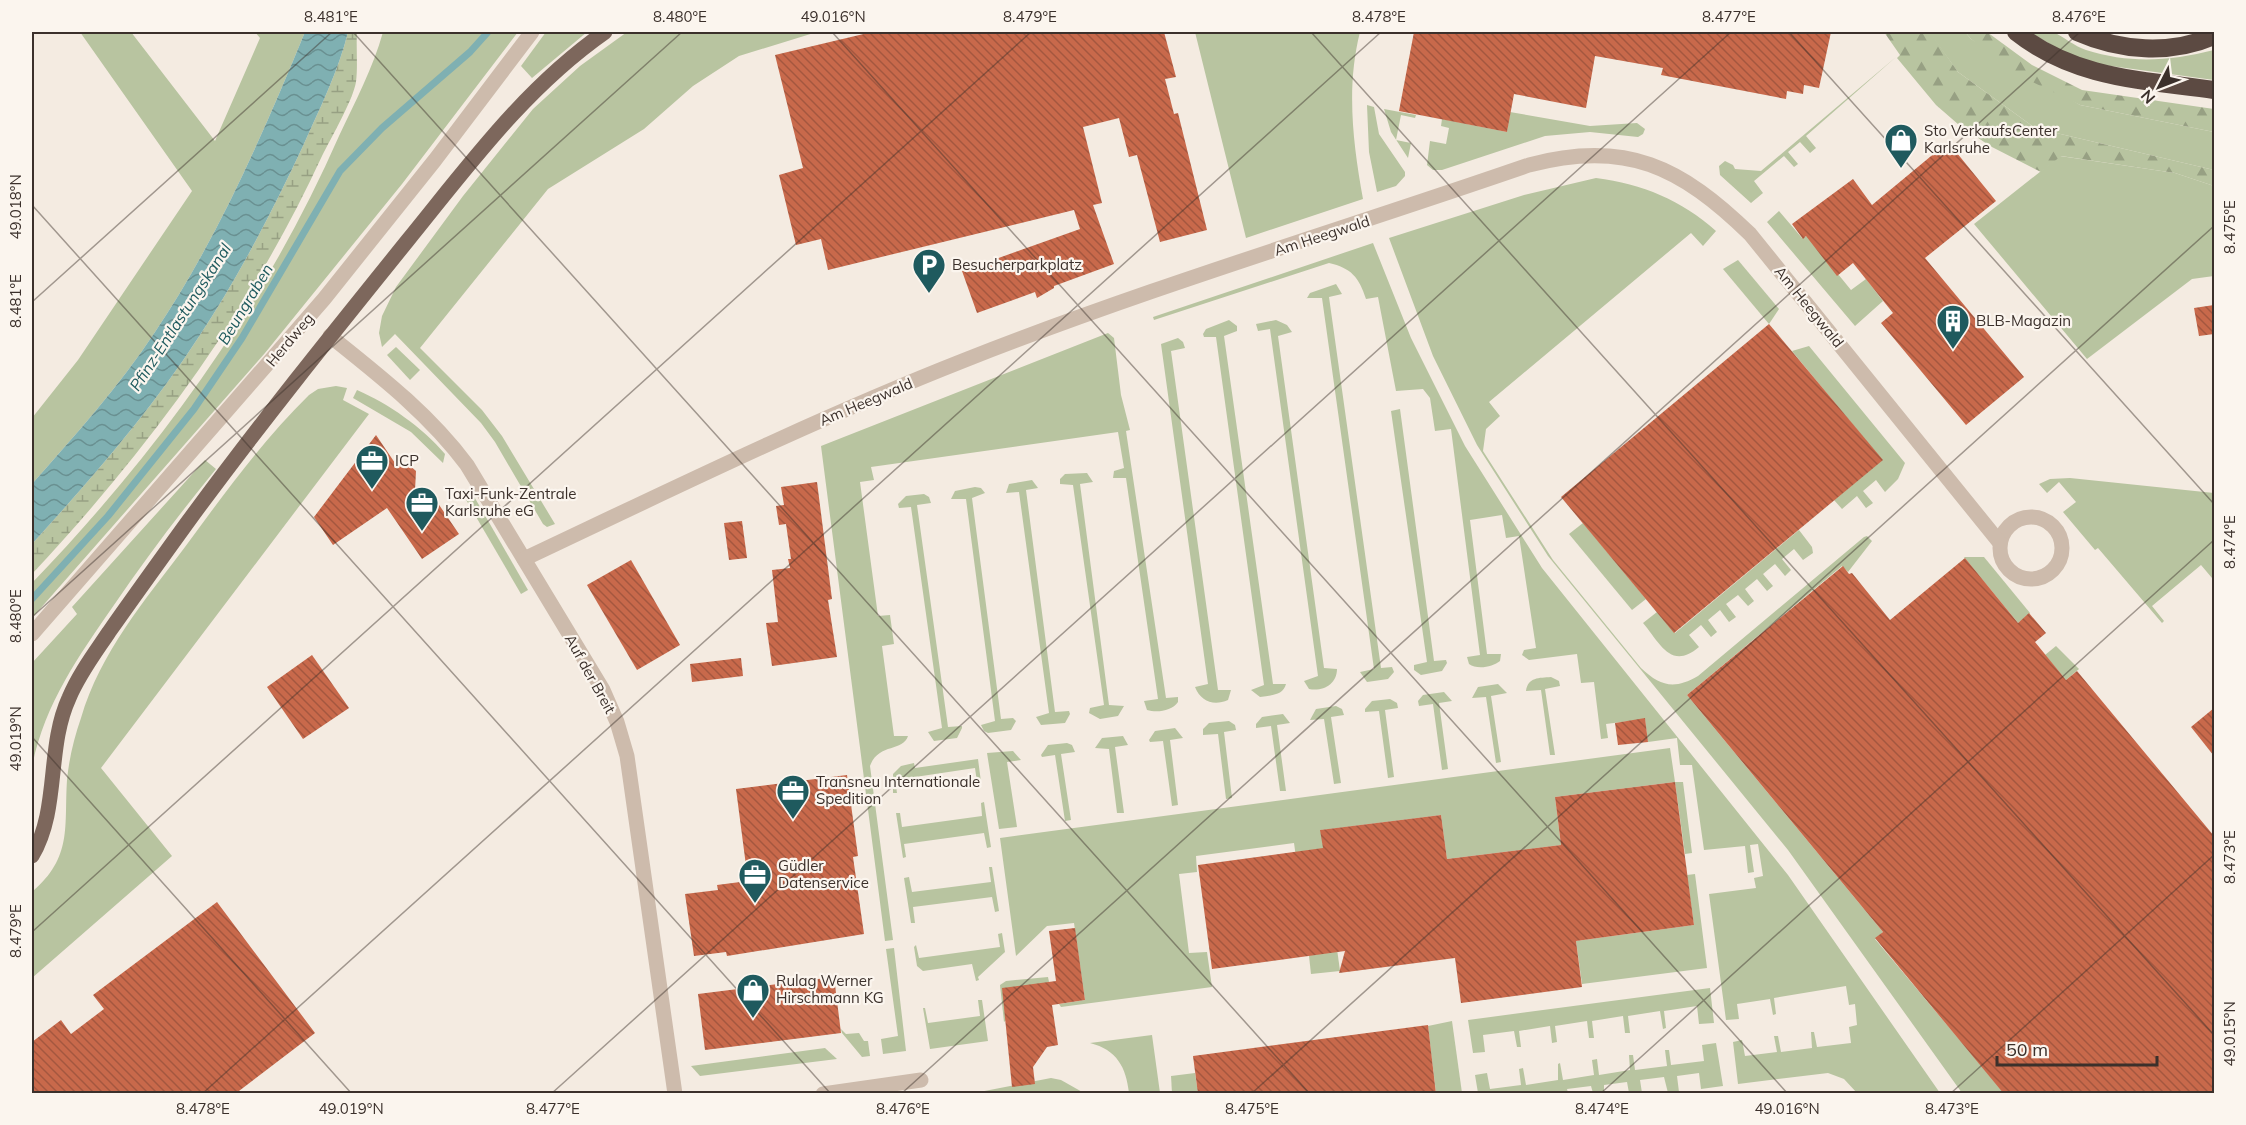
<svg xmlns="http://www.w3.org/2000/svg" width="2246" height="1125" font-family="Mulish,sans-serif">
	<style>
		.green { fill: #b8c4a0 }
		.forest { fill: url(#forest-firs) }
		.wetland { fill: url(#wetland-marsh) }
		.water { fill: url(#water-waves) }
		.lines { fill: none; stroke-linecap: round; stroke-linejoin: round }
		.stream { stroke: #7fb0b2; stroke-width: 7 }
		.building { fill: url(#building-back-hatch) }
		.minor { stroke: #cdbbac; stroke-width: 15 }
		.major { stroke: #7d675c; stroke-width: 15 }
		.highway { stroke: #5c4a42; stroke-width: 18 }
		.ticks { fill: none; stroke: #3b302b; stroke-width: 1.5; stroke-opacity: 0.45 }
		.labels { text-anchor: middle; stroke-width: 4.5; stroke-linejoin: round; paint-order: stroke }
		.poi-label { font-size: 15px; fill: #3b302b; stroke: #fbf5ee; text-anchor: start }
		.street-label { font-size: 15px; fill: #3b302b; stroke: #fbf5ee }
		.water-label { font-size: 16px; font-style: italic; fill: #1f5a5e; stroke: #fbf5ee }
		.neatline { fill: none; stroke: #3b302b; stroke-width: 2 }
		.ticks-label { font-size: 15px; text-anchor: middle; fill: #3b302b }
	</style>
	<defs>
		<pattern id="forest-firs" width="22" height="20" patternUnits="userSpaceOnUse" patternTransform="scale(1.5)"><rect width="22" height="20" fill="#b8c4a0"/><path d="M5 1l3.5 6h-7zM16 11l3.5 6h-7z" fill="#97a083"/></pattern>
		<pattern id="wetland-marsh" width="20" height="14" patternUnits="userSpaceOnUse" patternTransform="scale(1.5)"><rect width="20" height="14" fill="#b8c4a0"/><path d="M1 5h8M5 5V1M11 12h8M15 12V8" fill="none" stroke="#97a083"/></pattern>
		<pattern id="water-waves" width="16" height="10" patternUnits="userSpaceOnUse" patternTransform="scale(1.5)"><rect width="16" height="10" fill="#7fb0b2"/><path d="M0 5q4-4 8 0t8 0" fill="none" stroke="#699091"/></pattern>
		<pattern id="building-back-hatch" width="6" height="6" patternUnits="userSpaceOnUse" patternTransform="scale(1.5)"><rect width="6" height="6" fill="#c8694b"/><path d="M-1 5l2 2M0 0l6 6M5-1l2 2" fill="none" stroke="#a4573f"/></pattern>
	</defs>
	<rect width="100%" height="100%" fill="#f4ebe1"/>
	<!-- green -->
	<g class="green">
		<path d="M80,32H131L215,141L260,38L255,32H305C262,136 218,238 155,332C119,387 75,435 32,484V418L78,360L192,191Z"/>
		<path d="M383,32H518L402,184L265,353L32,618V583C159,451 265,304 339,136C355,102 373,68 383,32Z"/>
		<polygon points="546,32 587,32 532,78 521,66"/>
		<polygon points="627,32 817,32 739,56 693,86 644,129 548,189 420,348 482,410 502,436 555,524 547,527 543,524 495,442 481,423 395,334 382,347 379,333 382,316 396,287 463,196 533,109 580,66"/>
		<path d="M1195,32H1360C1346,87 1353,144 1363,199L1246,238Z"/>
		<polygon points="1929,32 1965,32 1971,39 2080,105 2214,132 2214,170 2035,128 1958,72"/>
		<path d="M2030,32C2036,32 2047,30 2053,32C2064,37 2074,46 2086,50C2130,64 2170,61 2214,50V80L2096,64L2065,53Z"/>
		<polygon points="1896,57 1806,136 1816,148 1810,153 1800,142 1788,152 1798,164 1794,167 1784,156 1754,181 1763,193 1751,203 1720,175 1719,166 1725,161 1733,165 1735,169 1761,171"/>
		<polygon points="1367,105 1374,107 1379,134 1405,172 1405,176 1396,186 1377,192 1369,152"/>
		<polygon points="1384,109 1416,115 1415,118 1401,115 1396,140 1411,143 1408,158 1391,132"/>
		<polygon points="1510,112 1590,126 1637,123 1645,129 1643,134 1638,137 1590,132 1545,136 1442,170 1433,170 1427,165 1430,141 1446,144 1449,128 1441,126 1442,119 1507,132"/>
		<polygon points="2060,156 2175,173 2214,186 2214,276 2192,279 2087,359 1974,224"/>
		<path d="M1596,178C1643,184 1681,200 1716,231L1703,246L1691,233L1489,402L1500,416L1486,429L1483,451L1553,560L1641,668C1660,686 1674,690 1698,676L1864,537L1867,536L1872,541L1848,572L1842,566L1687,695L1883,932L1875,939L2004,1093H1962L1788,850L1548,556L1477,445L1433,356L1389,238L1524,195Z"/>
		<polygon points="1779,211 1802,238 1807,236 1851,290 1866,279 1883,301 1855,326 1767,222"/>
		<path d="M1373,243L1411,338L1465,446L1542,568L1788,875L1940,1093H1857L1844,1079L1828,1073L1738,1084L1733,1042L1742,1040L1745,1056L1777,1052L1774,1036H1778L1781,1052L1812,1048L1811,1032H1814L1817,1047L1851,1043L1849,1027L1857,1025L1855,1004L1849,1005L1846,986L1774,998L1776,1014L1773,1015L1770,999L1737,1004L1739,1019L1726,1020L1709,894L1756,888L1754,878L1763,876L1758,844L1750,845L1754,872L1748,873L1745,846L1704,850L1692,765H1680L1677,738L1648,742L1645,719L1606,724L1608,738L1601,739L1594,682L1581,683L1577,654L1529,660L1522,655L1524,650L1536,648L1519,536L1506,538L1502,515L1470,520L1487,654H1501L1500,661C1493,667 1477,670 1469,664L1467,657L1480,655L1451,429L1435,431L1430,398L1423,389L1396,391L1378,297L1366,299C1359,277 1351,268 1329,263L1154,320L1153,317Z"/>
		<polygon points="1738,260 1779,309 1769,324 1723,269"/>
		<polygon points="1336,284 1342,294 1329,297 1381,668 1392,667 1394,672 1388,679 1367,682 1360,672 1374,669 1322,298 1307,298 1310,293"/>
		<path d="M1229,320L1237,326V331L1224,336L1273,684H1286C1283,696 1270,695 1260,697L1251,690L1264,685L1216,337H1204L1203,334L1206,329Z"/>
		<path d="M1276,320L1287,325L1292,332L1278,336L1324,668L1337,669C1337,684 1323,692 1309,689L1304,681L1318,676L1270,329L1258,331L1256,324Z"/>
		<path d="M1108,333L1114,338L1121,395L1130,430L1126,431L1166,698L1178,697V702C1172,711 1157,713 1147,710L1144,701L1158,699L1126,478H1113L1114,471L1124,468L1118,432L871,467L874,480L860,482L878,616L890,615L894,644L882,646L894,736H908C903,752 878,743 870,766L893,940L885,941L821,446Z"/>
		<path d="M1178,338L1183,342L1185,348L1171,351L1218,690H1231L1228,700C1214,706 1201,702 1195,687L1208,684L1161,344Z"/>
		<polygon points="1809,346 1905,463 1898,479 1885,492 1876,480 1863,491 1873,503 1866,508 1857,496 1842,509 1834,500 1882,460 1792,351"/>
		<polygon points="396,347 420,370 410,380 387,355"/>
		<path d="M336,386L347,388L343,400L369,414L101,768L172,856L32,978V892C73,857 64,827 67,780C69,759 74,738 81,718C100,653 145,600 185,547C224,494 262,441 309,395L318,389Z"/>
		<path d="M357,390C389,404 422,427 445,454L443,463L411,432L353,398Z"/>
		<polygon points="1400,409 1434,661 1446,660 1447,663 1442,671 1421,675 1414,670 1414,665 1427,662 1391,411"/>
		<path d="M205,460L216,469C180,513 146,558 114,605C78,657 44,705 32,767V663L77,614L72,607Z"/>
		<polygon points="1087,473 1093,482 1080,484 1109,705 1124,706 1118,716 1100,719 1089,713 1090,708 1104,705 1073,485 1060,484 1060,479 1065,474"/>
		<polygon points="2070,478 2214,493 2214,577 2212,578 2201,565 2152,606 2164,621 2162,623 2098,548 2095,550 2063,512 2076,502 2059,482 2047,493 2039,484 2050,479"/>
		<polygon points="1032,480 1038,488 1026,490 1055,712 1069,711 1070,714 1065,723 1041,725 1036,717 1049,713 1019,492 1006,493 1009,484"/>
		<polygon points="975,487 981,488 985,493 972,498 1001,719 1013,718 1016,721 1011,730 988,733 984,731 981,725 995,721 966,499 951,499 955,491"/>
		<polygon points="461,491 472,493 528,590 521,594"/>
		<polygon points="924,494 929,497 931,503 917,505 948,727 962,726 962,728 957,738 934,741 928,732 942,728 911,507 899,508 898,504 906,496"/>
		<polygon points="1583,523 1646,599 1632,610 1569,534"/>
		<path d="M1799,530L1812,547L1813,553L1803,560L1794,549L1782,559L1791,570L1785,576L1775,564L1763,574L1773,586L1767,591L1757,579L1745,589L1754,601L1748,606L1738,595L1726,604L1736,617L1729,622L1720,610L1708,620L1717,632L1711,637L1701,625L1689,635L1699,647C1671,671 1660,643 1643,623L1657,612L1675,633Z"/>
		<polygon points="1964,557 1984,557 2030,613 2018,623"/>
		<polygon points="2056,646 2079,669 2066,680 2045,655"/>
		<path d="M1551,677L1559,681L1560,686L1545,689L1555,755H1550L1541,690L1526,691C1528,677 1539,678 1551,677Z"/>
		<polygon points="1498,684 1507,693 1491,696 1501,762 1496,763 1486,697 1472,698 1478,687"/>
		<polygon points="1444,692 1452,701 1439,703 1448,769 1442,770 1433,704 1419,706 1418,701 1423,695"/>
		<polygon points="1390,699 1397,703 1398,708 1385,710 1394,777 1388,778 1379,711 1365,712 1365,709 1372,701"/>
		<polygon points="1336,706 1342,709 1344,715 1331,717 1341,783 1334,784 1324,719 1310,720 1316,709"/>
		<polygon points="1283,714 1290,723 1277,725 1286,791 1280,791 1271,726 1256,728 1256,724 1262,717"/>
		<polygon points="1229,721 1235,725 1236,730 1224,732 1232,798 1226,799 1218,734 1203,735 1203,729 1209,723"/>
		<polygon points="1175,728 1183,738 1170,740 1178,805 1172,806 1163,741 1150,742 1149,740 1155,731"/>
		<polygon points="1123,736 1128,745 1115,747 1124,813 1117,813 1109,749 1095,748 1102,738"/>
		<polygon points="1067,743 1072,745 1075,752 1061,754 1071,820 1065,821 1055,755 1042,757 1041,755 1048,745"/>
		<polygon points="1670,748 1675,782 1683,782 1692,853 1685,854 1675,782 1555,797 1561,845 1447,859 1441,815 1321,830 1334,927 1306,930 1294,843 1196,856 1197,872 1179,874 1189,953 1207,952 1212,987 1061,1007 1059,1004 1085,1000 1074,923 1047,926 1016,956 1000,838"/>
		<polygon points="1013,751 1021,760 1007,762 1017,827 999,829 987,753"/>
		<polygon points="978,759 981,782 977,782 975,768 895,780 897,793 893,793 893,774 901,766 914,763 915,768"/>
		<polygon points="984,802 991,847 987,848 984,833 904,844 906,857 903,858 896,813 900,813 902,827 982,816 981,803"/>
		<polygon points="989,867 992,867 999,911 995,912 992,897 913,907 915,923 911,923 904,878 909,877 912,892 991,882"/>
		<polygon points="1695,874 1707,968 1582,984 1576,941 1694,925 1687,875"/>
		<polygon points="1002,933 1005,952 978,977 979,980 976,981 972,964 923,971 917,966 914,947 916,945 919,958 1000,947 998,934"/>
		<polygon points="1335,934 1340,971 1311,974 1307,938"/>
		<polygon points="894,948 906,1051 883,1054 881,1039 898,1036 886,949"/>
		<polygon points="1048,977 1049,982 1004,1022 1000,985 1006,981"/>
		<polygon points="1710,988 1714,1023 1699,1024 1697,1006 1664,1011 1666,1028 1663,1029 1660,1011 1628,1016 1630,1033 1625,1033 1623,1016 1592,1021 1594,1038 1589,1038 1587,1021 1555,1026 1557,1042 1552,1043 1550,1026 1519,1031 1521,1047 1517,1047 1514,1031 1483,1035 1485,1052 1473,1053 1468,1020"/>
		<polygon points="978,1000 982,1000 988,1041 930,1049 923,1008 925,1008 928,1023 980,1016"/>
		<polygon points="1452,1021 1462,1093 1436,1093 1428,1026"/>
		<polygon points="841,1029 846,1034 859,1033 864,1041 868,1041 870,1056 862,1057 842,1033"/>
		<path d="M1152,1035L1160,1093H1129C1126,1067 1117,1050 1090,1043Z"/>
		<polygon points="1716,1043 1723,1086 1701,1089 1699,1073 1677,1076 1679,1092 1668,1093 1664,1077 1640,1080 1642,1093 1629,1093 1627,1082 1604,1085 1604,1093 1593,1093 1591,1086 1567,1089 1568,1093 1556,1093 1555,1091 1478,1093 1475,1075 1487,1073 1490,1089 1521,1085 1519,1069 1523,1068 1526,1085 1558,1080 1558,1064 1560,1063 1563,1080 1594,1075 1592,1060 1597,1059 1599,1075 1630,1070 1629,1055 1633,1055 1635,1070 1667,1066 1665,1050 1669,1050 1671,1065 1704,1061 1702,1045"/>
		<polygon points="825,1048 837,1059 700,1076 691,1066"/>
		<polygon points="1195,1073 1198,1093 1172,1093 1171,1076"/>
		<polygon points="1051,1078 1061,1080 1084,1093 969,1094"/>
	</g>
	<!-- forest -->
	<g class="forest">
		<polygon points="1884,32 1930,32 1958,72 2035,128 2214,170 2214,186 2175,173 2061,156 2041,172 1990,146 1959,125 1936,105 1897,58 1900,55"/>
		<polygon points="1965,32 1987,32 2032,65 2082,90 2214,109 2214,132 2080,105 2016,74 1971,39"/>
	</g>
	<!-- wetland -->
	<path class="wetland" d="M348,32H357C356,48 358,66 356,82C353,100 331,138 322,156C250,312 149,449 32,574V544C91,479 150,412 198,338C238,278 272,212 303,146C319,110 339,70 348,32Z"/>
	<!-- water -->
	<path class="water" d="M305,32H348C339,70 319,110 303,146C272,212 238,278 198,338C150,412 91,479 32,544V484C75,435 119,387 155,332C218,238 262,136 305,32Z"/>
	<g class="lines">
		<!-- stream -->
		<polyline class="stream" points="32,599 108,516 194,409 242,338 340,171 382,128 470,52 488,32"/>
	</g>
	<!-- building -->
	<g class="building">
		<polygon points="872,32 1164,32 1176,77 1165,79 1174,114 1178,113 1207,230 1160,242 1137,155 1129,157 1119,118 1083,127 1102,203 1093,205 1114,264 1054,286 1054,288 1037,298 1035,292 977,313 962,271 1080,229 1074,210 828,270 821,239 796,245 779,175 803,168 775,55"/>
		<polygon points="1414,32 1831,32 1819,88 1804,85 1803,94 1787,91 1786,99 1661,75 1663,68 1595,56 1586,108 1514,94 1507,132 1399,111"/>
		<polygon points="1948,142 1996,201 1925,258 2024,377 1966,425 1881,323 1893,313 1853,263 1837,276 1806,236 1803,239 1792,224 1853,179 1872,205"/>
		<polygon points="2214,305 2214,334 2199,336 2194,308"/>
		<polygon points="1769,324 1883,460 1674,633 1561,497"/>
		<polygon points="376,435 395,463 409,465 416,471 414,510 433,496 459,534 422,559 387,508 333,545 314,517"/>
		<polygon points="817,482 832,599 828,600 837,657 772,666 766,623 778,622 772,570 790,568 788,559 791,559 786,524 779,525 776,506 784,505 781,487"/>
		<polygon points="742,521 747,558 729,560 724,523"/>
		<polygon points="1965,558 2018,623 2029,613 2046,633 2035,642 2066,680 2077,671 2214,836 2214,1094 2004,1094 1875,938 1883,932 1687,695 1843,566 1849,574 1852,573 1890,620"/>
		<polygon points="631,560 680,645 637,670 587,585"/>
		<polygon points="312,655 349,708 303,739 267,687"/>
		<polygon points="741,658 743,676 692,682 690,664"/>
		<polygon points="2214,708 2214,756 2191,727"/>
		<polygon points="1645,718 1648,742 1618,745 1615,723"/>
		<polygon points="847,775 858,856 853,857 864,934 727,956 726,952 694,956 685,894 718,890 717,885 748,881 736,789"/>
		<polygon points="1675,782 1694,925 1576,941 1582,987 1461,1003 1455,958 1339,973 1345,951 1212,969 1198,865 1323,848 1320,830 1441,815 1447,859 1561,845 1555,797"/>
		<polygon points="217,902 315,1033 235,1094 32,1094 32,1042 61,1020 71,1034 104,1009 93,995"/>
		<polygon points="1075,928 1085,1000 1052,1005 1058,1045 1047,1047 1033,1067 1035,1084 1012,1087 1002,988 1056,981 1049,931"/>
		<polygon points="834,977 841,1033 705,1050 698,994"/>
		<polygon points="1428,1025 1436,1094 1198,1094 1193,1056"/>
	</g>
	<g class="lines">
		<!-- minor -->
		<g class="minor">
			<path d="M330,336C380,376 429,414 467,465L603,690L617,722L627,756L675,1094"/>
			<circle cx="2031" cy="548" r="31"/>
			<path d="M524,559C670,490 815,419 965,360C1150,287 1341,230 1529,165C1626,139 1681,167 1750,234L2000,543"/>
			<polyline points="32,634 324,299 435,160 532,32"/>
			<polyline points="823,1094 921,1080"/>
		</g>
		<!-- major -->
		<path class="major" d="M32,856C60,809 46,748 69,698C79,674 95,653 109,632C135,595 161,559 187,523C258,426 333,333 408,240C469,165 525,88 605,32"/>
		<!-- highway -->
		<g class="highway">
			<path d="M2016,32C2075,79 2143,80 2214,90"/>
			<path d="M2077,32C2120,51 2170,55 2214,36"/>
		</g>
	</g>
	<!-- ticks -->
	<path class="ticks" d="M353,32L1310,1094M832,32L1788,1094M1311,32L2214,1035M1789,32L2214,504M32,205L831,1094M32,302L332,32M32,617L682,32M32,737L352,1094M32,932L1031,32M202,1094L1381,32M551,1094L1731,32M901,1094L2080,32M1251,1094L2214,226M1600,1094L2214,540M1950,1094L2214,855"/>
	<!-- icons -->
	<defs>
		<symbol id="shop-pin" viewBox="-11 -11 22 30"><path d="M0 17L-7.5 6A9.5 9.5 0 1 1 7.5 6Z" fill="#1f5a5e" stroke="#fbf5ee"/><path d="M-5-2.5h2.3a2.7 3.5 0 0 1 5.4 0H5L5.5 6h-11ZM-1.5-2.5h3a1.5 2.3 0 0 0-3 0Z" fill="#fff"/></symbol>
		<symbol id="parking-pin" viewBox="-11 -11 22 30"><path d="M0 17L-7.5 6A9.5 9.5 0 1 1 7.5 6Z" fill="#1f5a5e" stroke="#fbf5ee"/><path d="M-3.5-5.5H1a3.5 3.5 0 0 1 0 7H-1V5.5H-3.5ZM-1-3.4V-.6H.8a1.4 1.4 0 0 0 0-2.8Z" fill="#fff"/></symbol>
		<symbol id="building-pin" viewBox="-11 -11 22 30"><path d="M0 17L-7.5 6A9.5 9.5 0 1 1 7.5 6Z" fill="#1f5a5e" stroke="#fbf5ee"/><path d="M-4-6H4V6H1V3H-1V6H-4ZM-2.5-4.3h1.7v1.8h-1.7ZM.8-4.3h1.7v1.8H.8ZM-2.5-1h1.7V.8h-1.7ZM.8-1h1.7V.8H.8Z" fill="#fff"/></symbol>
		<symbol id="office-pin" viewBox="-11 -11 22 30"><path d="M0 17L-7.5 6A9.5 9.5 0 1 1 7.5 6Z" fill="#1f5a5e" stroke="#fbf5ee"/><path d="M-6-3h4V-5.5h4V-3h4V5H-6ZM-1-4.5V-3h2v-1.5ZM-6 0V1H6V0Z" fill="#fff"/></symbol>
	</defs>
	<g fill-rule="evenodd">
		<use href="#shop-pin" x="1882" y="121" width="38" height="52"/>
		<use href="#parking-pin" x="910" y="246" width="38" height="52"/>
		<use href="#building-pin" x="1934" y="302" width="38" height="52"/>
		<use href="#office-pin" x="353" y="442" width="38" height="52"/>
		<use href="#office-pin" x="403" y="484" width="38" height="52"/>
		<use href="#office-pin" x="774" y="772" width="38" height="52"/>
		<use href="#office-pin" x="736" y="856" width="38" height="52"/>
		<use href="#shop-pin" x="734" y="971" width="38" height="52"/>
	</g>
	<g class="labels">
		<!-- poi labels -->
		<g class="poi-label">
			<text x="1924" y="136">Sto VerkaufsCenter<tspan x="1924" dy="17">Karlsruhe</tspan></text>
			<text x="952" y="270">Besucherparkplatz</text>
			<text x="1976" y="326">BLB-Magazin</text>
			<text x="395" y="466">ICP</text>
			<text x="445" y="499">Taxi-Funk-Zentrale<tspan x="445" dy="17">Karlsruhe eG</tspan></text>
			<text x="816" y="787">Transneu Internationale<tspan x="816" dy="17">Spedition</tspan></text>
			<text x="778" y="871">Güdler<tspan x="778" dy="17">Datenservice</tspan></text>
			<text x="776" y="986">Rulag Werner<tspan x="776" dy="17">Hirschmann KG</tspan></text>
		</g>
		<!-- street labels -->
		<g class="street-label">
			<text transform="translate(1322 236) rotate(-18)" y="5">Am Heegwald</text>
			<text transform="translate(1809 307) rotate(51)" y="5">Am Heegwald</text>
			<text transform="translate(290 340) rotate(-50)" y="5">Herdweg</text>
			<text transform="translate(866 402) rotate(-23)" y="5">Am Heegwald</text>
			<text transform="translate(590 674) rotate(61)" y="5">Auf der Breit</text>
		</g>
		<!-- water labels -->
		<g class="water-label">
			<text transform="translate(245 304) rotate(-59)" y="6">Beungraben</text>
			<text transform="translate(180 317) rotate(-57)" y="6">Pfinz-Entlastungskanal</text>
		</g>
	</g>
	<!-- border -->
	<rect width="2246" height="1125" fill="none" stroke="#fbf5ee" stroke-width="66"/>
	<!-- north arrow -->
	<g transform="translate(2159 87) rotate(228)" stroke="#fbf5ee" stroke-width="4.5" paint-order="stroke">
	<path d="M0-4.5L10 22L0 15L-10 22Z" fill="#3b302b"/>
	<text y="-9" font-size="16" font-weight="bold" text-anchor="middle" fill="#3b302b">N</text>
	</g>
	<!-- scale -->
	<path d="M1997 1056v9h160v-9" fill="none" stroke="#3b302b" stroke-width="3"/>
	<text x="2006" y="1056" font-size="18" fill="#3b302b" stroke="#fbf5ee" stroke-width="4.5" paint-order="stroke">50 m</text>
	<rect x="33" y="33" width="2180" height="1059" class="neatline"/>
	<g class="ticks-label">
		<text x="331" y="22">8.481°E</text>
		<text x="680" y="22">8.480°E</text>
		<text x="833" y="22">49.016°N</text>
		<text x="1030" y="22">8.479°E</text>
		<text x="1379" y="22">8.478°E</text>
		<text x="1729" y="22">8.477°E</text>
		<text x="2079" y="22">8.476°E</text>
		<text transform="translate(16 207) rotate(-90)" y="5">49.018°N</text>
		<text transform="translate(2230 227) rotate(-90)" y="5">8.475°E</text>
		<text transform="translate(16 301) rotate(-90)" y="5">8.481°E</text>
		<text transform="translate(2230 542) rotate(-90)" y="5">8.474°E</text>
		<text transform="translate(16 616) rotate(-90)" y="5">8.480°E</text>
		<text transform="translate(16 739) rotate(-90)" y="5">49.019°N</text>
		<text transform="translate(2230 857) rotate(-90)" y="5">8.473°E</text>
		<text transform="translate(16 931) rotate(-90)" y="5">8.479°E</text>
		<text transform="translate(2230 1034) rotate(-90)" y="5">49.015°N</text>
		<text x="203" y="1114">8.478°E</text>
		<text x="351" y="1114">49.019°N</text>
		<text x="553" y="1114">8.477°E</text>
		<text x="903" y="1114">8.476°E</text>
		<text x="1252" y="1114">8.475°E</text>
		<text x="1602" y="1114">8.474°E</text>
		<text x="1787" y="1114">49.016°N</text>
		<text x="1952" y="1114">8.473°E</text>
	</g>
</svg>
